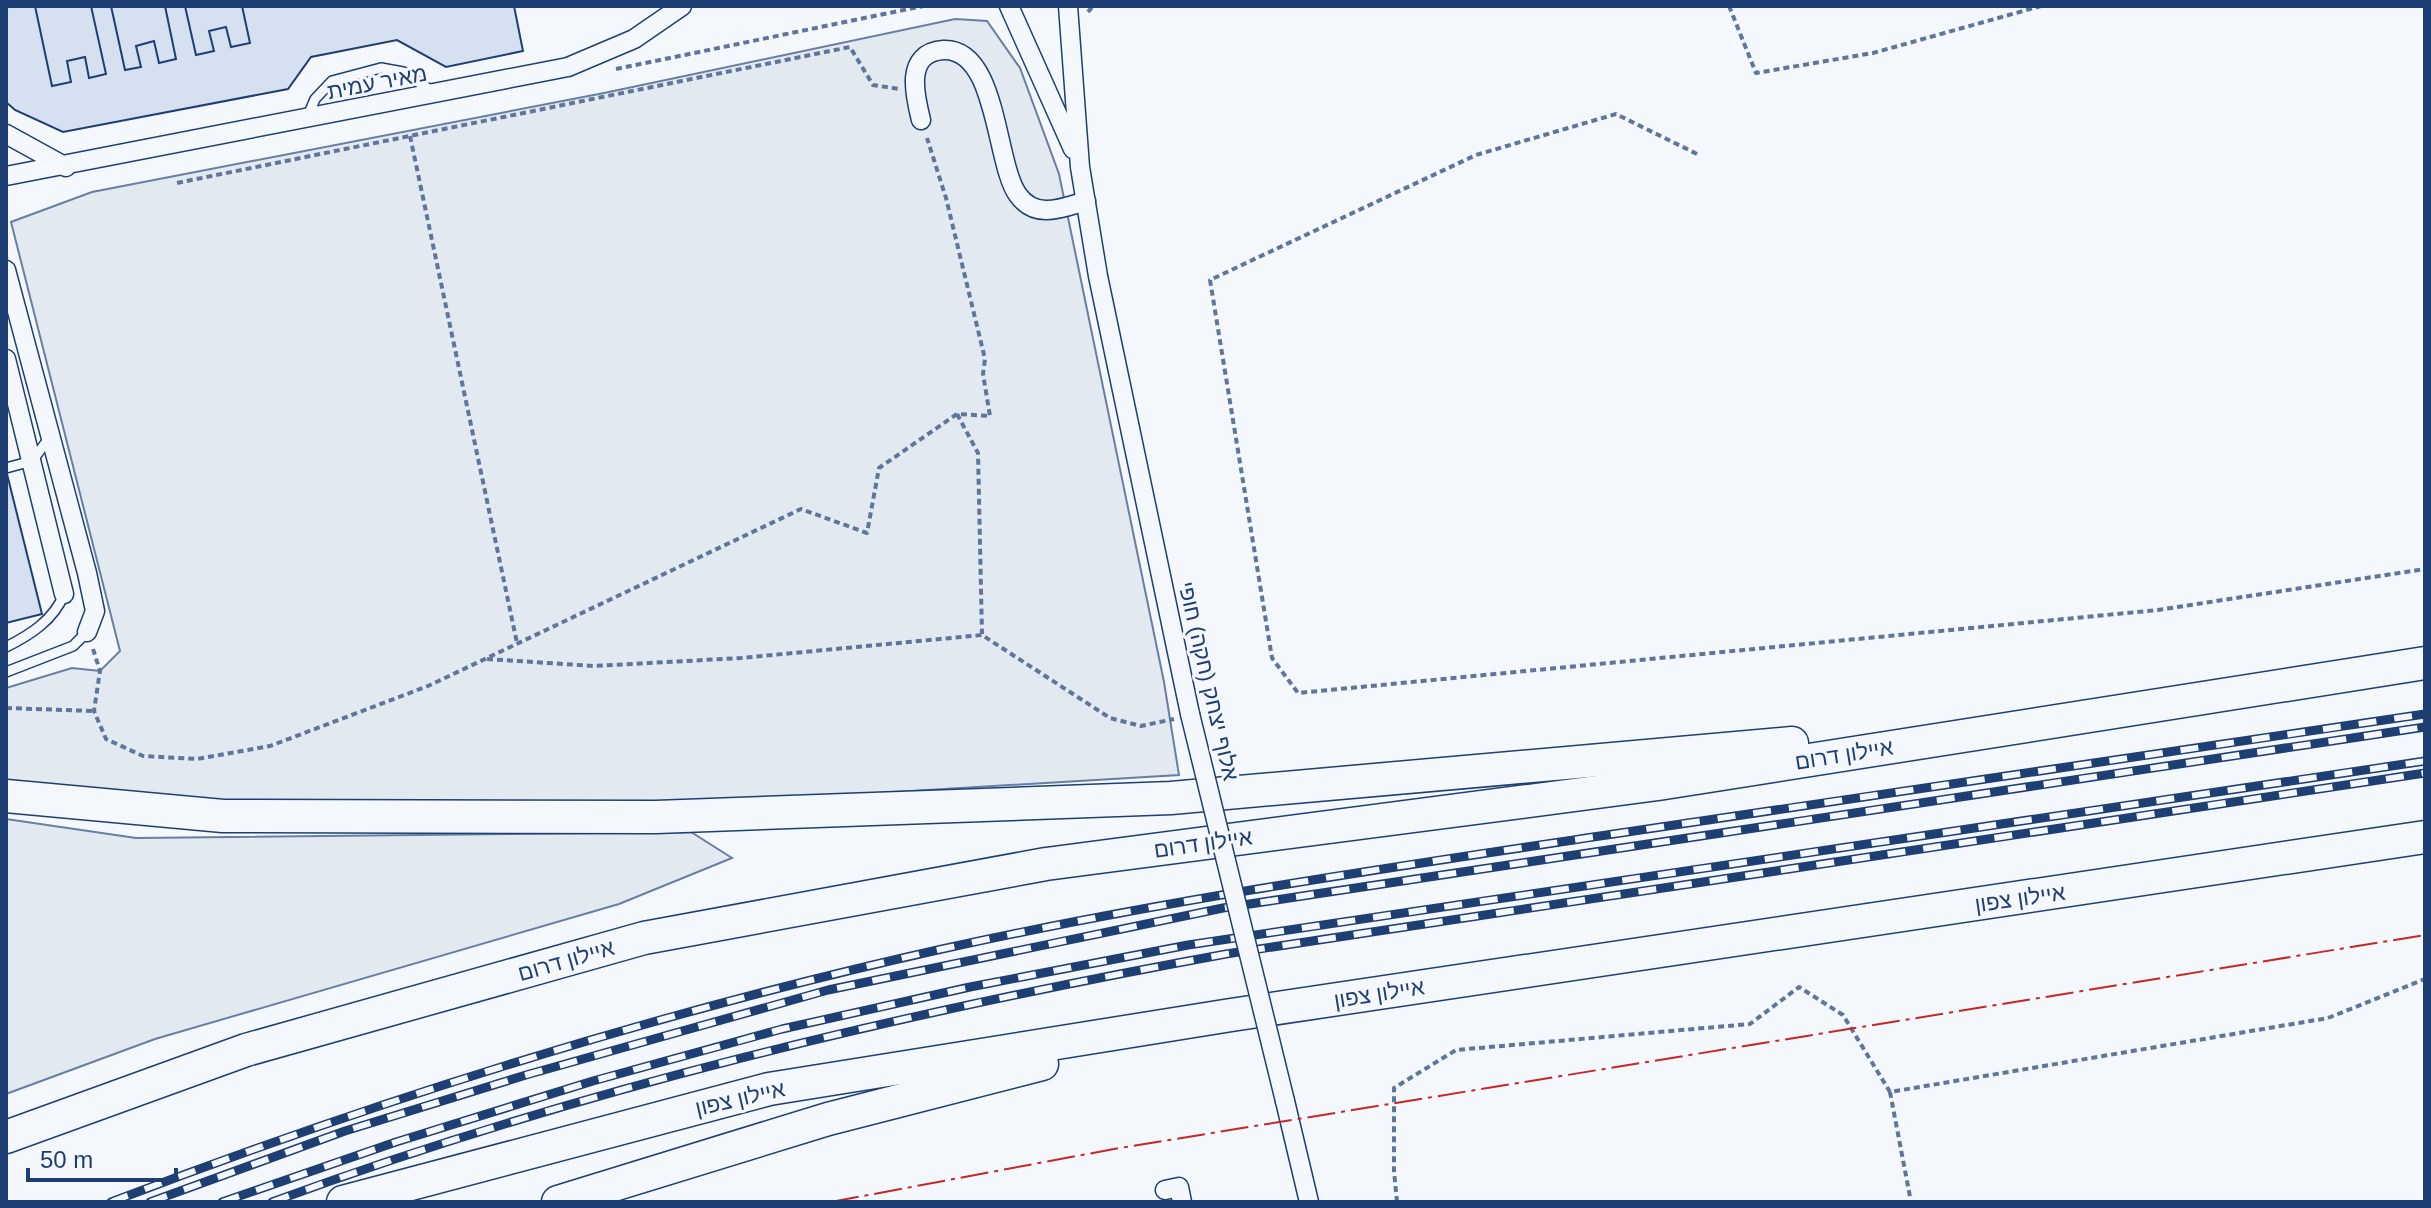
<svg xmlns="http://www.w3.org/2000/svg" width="2431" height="1208" font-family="Arial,Heebo,sans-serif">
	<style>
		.grass { fill: #e3e9f0; stroke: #687fa3; stroke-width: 2 }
		.building { fill: #d5e0f0; stroke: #1d3f73; stroke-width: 2 }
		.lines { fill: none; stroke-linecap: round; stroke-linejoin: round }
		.service-casing { stroke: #1d3f73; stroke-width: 12 }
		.minor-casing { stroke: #1d3f73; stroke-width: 21 }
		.motorway-casing { stroke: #1d3f73; stroke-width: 35 }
		.path { stroke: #5e769c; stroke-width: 4; stroke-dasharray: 6 4; stroke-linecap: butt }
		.service { stroke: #f4f7fb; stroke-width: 9 }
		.minor { stroke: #f4f7fb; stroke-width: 18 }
		.motorway { stroke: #f4f7fb; stroke-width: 32 }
		.rail-casing { stroke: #1d3f73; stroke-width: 9 }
		.rail { stroke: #f4f7fb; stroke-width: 6; stroke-dasharray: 18; stroke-linecap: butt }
		.minor-bridge-casing { stroke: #1d3f73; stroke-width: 21; stroke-linecap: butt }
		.minor-bridge { stroke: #f4f7fb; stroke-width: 18 }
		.power { stroke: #c62828; stroke-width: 2; stroke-dasharray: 28 6 4 6; stroke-linecap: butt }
		.labels { text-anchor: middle; stroke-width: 6; stroke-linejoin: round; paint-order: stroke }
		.street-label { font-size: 22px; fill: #1d3f73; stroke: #f4f7fb }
	</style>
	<rect width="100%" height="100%" fill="#f4f7fb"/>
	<!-- grass -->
	<g class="grass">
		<polygon points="955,19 987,21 1020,68 1059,174 1164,682 1179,775 693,804 219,807 6,784 6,688 72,668 100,671 120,651 11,222 92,192 604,93"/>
		<polygon points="6,819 136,838 691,832 732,858 619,904 155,1039 6,1094"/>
	</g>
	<!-- building -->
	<g class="building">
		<polygon points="6,6 19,6 34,75 21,78 15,50 6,52"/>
		<polygon points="6,6 514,6 523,51 446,67 397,40 311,57 288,89 63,132 15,110 6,102"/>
		<polygon points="35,6 91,6 106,74 89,78 85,57 67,61 71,82 52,86"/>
		<polygon points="111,6 165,6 176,59 159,63 154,41 136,46 141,67 125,70"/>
		<polygon points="185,6 242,6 250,43 231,47 226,27 209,31 214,51 196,55"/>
		<polygon points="6,470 42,614 6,623"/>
	</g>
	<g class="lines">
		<defs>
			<g id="service">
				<polyline points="307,118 315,99 332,81 381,68 403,72 435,93"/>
				<polyline points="6,468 32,461 50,437"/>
				<path d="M6,647C30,635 54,620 64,594"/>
				<polyline points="6,672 73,646 87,632"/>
			</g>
			<g id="minor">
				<polyline points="1009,6 1073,149"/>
				<polyline points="1068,6 1080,167 1098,276 1190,714"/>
				<path d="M921,120C915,96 904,53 943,50C998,47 995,164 1018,195C1036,220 1062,208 1086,201"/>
				<polyline points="6,134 66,167"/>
				<polyline points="6,176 568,67 634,39 682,6"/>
				<polyline points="6,270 87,573 95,611 87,632"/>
				<polyline points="6,359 64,594"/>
				<polyline points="1285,1101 1309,1202"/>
				<polyline points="1165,1190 1179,1187 1182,1202"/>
			</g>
			<g id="motorway">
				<polyline points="6,796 223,816 656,817 1171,798 1792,743"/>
				<polyline points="6,1137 246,1050 644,938 1046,864 1658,784 2425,663"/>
				<polyline points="343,1202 769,1089 1231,1015 2425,837"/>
				<polyline points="558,1202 828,1119 1042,1064"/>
			</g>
		</defs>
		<!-- service casing -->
		<use href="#service" class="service-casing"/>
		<!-- minor casing -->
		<use href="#minor" class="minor-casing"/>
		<!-- motorway casing -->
		<use href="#motorway" class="motorway-casing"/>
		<!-- path -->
		<g class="path">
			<polyline points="1729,6 1756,73 1873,53 2041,6"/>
			<polyline points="1088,12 1093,6"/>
			<polyline points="616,69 923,6"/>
			<polyline points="410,136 517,643"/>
			<polyline points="1697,154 1616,114 1476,155 1210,280 1272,658 1298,693 2158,610 2425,569"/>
			<polyline points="177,183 850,47 873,85 899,89"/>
			<polyline points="957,414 978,453 982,634"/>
			<polyline points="93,649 100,671 94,711 106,739 143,756 197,759 270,746 428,686 801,509 867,533 879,468 957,414 990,416 983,374 985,359 946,198 927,138"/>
			<polyline points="487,659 594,666 741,658 982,635 1110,718 1141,726 1174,719"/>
			<polyline points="6,708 94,711"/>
			<polyline points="1890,1092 1911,1202"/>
			<polyline points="1397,1202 1394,1171 1394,1088 1456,1050 1750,1024 1799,987 1843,1015 1890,1092 2328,1018 2425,979"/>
		</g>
		<!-- service -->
		<use href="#service" class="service"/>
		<!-- minor -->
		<use href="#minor" class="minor"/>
		<!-- motorway -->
		<use href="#motorway" class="motorway"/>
		<defs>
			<g id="rail">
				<path d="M111,1202C381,1099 660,1012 942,949C1160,901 1380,869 1600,836C1875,795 2150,755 2425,714"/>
				<polyline points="150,1202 345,1131 526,1075 828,990 1223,908 2425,727"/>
				<polyline points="222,1202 396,1142 593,1081 782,1029 970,987 1188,945 2425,761"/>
				<path d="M272,1202C582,1088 902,1013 1226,954L2425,773"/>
			</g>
		</defs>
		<!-- rail casing -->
		<use href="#rail" class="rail-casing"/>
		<!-- rail -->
		<use href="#rail" class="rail"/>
		<defs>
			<polyline id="minor-bridge" points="1190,714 1285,1101"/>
		</defs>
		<!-- minor-bridge casing -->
		<use href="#minor-bridge" class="minor-bridge-casing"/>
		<!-- minor-bridge -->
		<use href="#minor-bridge" class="minor-bridge"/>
		<!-- power -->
		<polyline class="power" points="831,1202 1114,1149 2425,935"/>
	</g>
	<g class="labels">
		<!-- street labels -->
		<g class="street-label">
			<text transform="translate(377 82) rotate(-11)" y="8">מאיר עמית</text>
			<text transform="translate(1209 681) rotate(77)" y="8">אלוף יצחק (חקה) חופי</text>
			<text transform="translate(1844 754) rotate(-9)" y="8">איילון דרום</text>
			<text transform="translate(1203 843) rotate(-8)" y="8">איילון דרום</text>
			<text transform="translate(2020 898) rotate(-8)" y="8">איילון צפון</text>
			<text transform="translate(566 960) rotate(-16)" y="8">איילון דרום</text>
			<text transform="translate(1379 993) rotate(-9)" y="8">איילון צפון</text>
			<text transform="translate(740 1098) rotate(-13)" y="8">איילון צפון</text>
		</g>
	</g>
	<!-- border -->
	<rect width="2431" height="1208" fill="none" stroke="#1d3f73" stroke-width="16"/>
	<!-- scale -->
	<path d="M28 1168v12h148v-12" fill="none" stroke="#1d3f73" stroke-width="4"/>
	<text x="40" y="1168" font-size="24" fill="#1d3f73" stroke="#f4f7fb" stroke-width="6" paint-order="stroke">50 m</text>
</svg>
